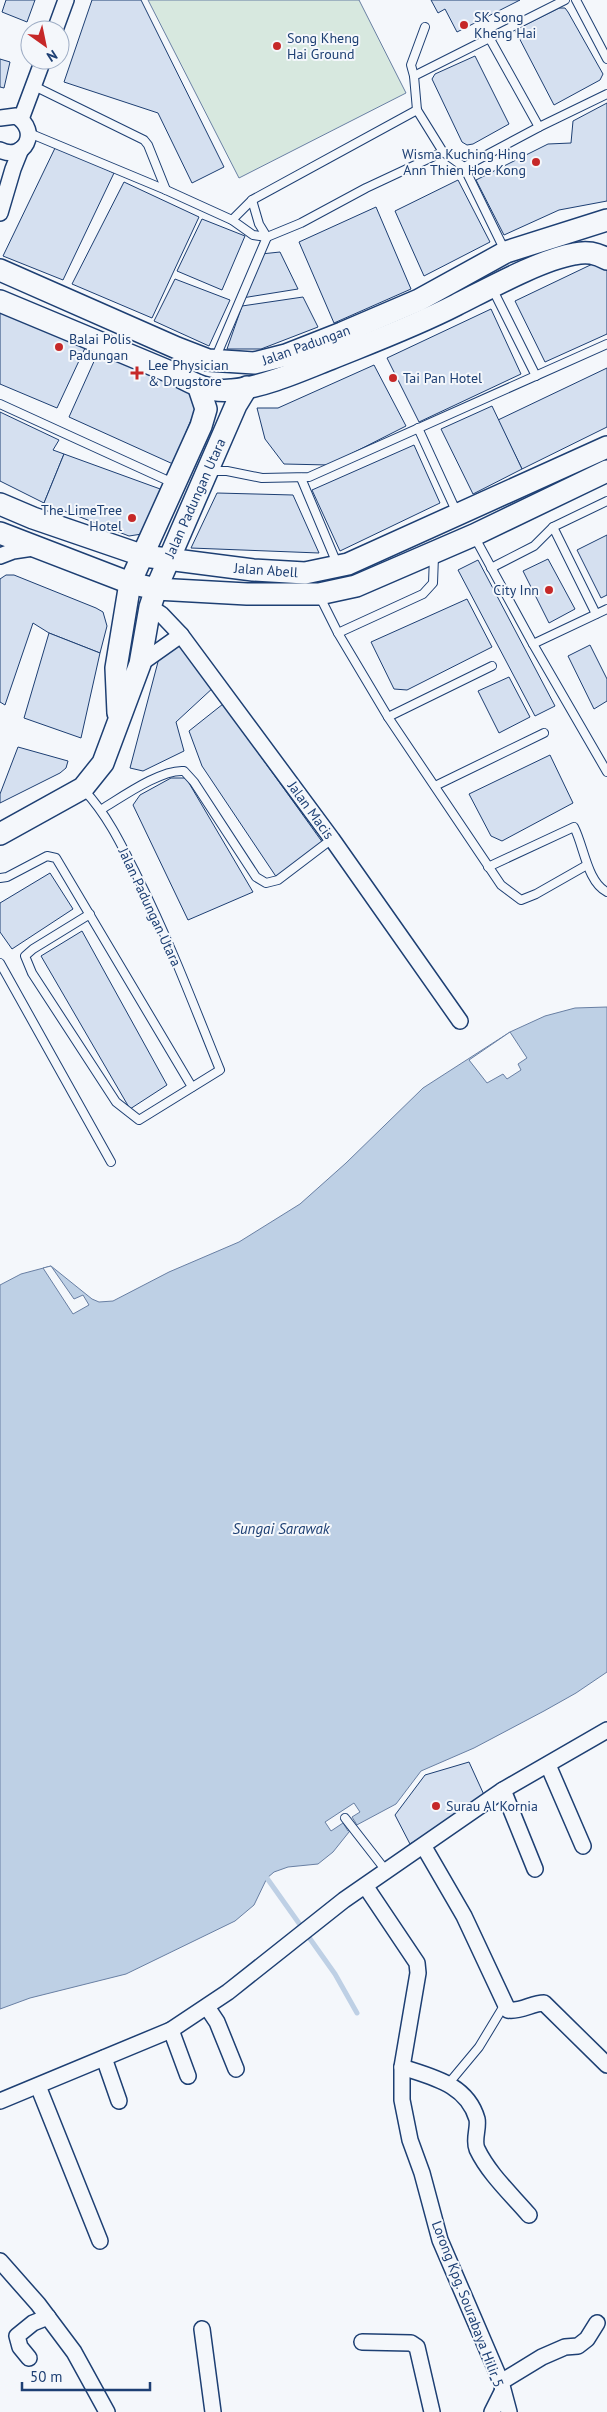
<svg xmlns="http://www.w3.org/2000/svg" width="607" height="2412" font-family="'PT Sans',sans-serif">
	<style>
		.green { fill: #d7e8df; stroke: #687fa3 }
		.water { fill: #bed0e5; stroke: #687fa3 }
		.pier { fill: #f4f7fb; stroke: #687fa3 }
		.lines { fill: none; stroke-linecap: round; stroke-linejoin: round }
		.stream { stroke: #bed0e5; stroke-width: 5 }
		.building { fill: #d5e0f0; stroke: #1d3f73 }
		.lane-casing { stroke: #1d3f73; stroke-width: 10 }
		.street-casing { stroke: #1d3f73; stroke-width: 18 }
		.secondary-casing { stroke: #1d3f73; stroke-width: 24 }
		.lane { stroke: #f4f7fb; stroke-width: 8 }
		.street { stroke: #f4f7fb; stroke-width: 15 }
		.secondary { stroke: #f4f7fb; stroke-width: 21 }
		.poi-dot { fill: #c62828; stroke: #f4f7fb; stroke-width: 2 }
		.labels { text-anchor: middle; stroke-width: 4; stroke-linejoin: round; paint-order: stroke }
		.poi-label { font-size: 14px; fill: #1d3f73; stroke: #f4f7fb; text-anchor: start }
		.street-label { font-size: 14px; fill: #1d3f73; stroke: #f4f7fb }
		.water-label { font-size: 15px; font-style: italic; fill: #1d3f73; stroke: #f4f7fb }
	</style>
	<rect width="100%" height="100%" fill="#f4f7fb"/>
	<!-- green -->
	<polygon class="green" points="148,0 359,0 406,93 239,178"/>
	<!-- water -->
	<polygon class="water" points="607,1007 607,1672 576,1693 544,1711 474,1748 421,1771 396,1804 353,1827 333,1852 318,1864 288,1867 274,1872 267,1878 254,1905 235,1921 126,1974 30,1998 0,2009 0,1285 21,1274 51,1266 92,1299 99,1302 113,1301 169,1272 239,1242 300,1204 346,1163 423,1088 510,1032 545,1016 575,1008"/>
	<!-- pier -->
	<g class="pier">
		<polygon points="510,1032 527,1058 518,1064 521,1070 507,1079 503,1074 487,1083 469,1060"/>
		<polygon points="51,1266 74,1299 83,1295 89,1305 73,1314 43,1268"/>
		<polygon points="354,1803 360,1812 352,1817 357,1825 348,1831 343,1823 331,1831 325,1822"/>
	</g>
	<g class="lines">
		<!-- stream -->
		<polyline class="stream" points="264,1874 335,1974 357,2013"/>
	</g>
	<!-- building -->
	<g class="building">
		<polygon points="6,0 35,0 27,22 2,12"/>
		<polygon points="92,0 141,0 224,167 192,183 158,113 64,82"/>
		<polygon points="431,0 520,0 457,32 445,9 438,13"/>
		<polygon points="559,8 565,8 568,12 603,74 600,80 554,105 515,30"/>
		<polygon points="475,56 509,124 473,144 467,145 462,142 432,79 435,74"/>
		<polygon points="0,59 10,62 4,88 0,87"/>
		<polygon points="607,103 607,201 559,210 504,235 476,180 548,144 571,143 573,121"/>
		<polygon points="56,146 114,173 63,280 3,256"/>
		<polygon points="458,180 490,242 424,276 395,211"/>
		<polygon points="124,182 199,217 152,318 72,284"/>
		<polygon points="376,207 411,289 334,323 299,242"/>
		<polygon points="202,219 245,236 222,290 177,271"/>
		<polygon points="280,252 298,289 242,298 261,254"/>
		<polygon points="605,258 607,262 607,334 545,362 515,301"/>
		<polygon points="175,279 230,300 209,346 154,321"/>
		<polygon points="303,297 318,327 261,349 227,349 242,306"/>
		<polygon points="491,309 521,374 419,422 387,358"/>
		<polygon points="0,310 85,348 57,408 0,384"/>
		<polygon points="100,348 195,393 198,403 173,464 69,417"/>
		<polygon points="374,365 406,426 329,465 284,464 265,439 257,408 278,408"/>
		<polygon points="607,368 607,427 522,469 498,420"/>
		<polygon points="492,406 522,469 473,494 441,429"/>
		<polygon points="0,412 59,440 53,450 64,454 44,503 0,481"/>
		<polygon points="414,445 440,503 340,551 312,490"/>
		<polygon points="64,454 163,490 142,534 129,536 44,503"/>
		<polygon points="217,493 293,495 319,553 191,548"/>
		<polygon points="607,535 607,595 601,598 577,550"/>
		<polygon points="548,559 575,609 549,623 523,571"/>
		<polygon points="478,560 555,706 535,716 458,570"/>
		<polygon points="6,575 14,575 96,608 103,612 107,626 100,653 49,633 33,623 5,705 0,702 0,579"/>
		<polygon points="467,599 492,647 407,690 394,689 371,642"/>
		<polygon points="49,633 100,653 81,738 24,718"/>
		<polygon points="184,641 215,686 176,722 184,751 143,771 130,768 159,658"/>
		<polygon points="590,645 607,679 607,701 594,709 568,656"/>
		<polygon points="509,677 530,717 499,733 478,691"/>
		<polygon points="223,704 323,843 277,878 202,766 189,731"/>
		<polygon points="18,747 68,761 66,768 60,773 0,803 0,794"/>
		<polygon points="550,755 573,803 502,841 491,836 469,794"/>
		<polygon points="171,778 186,778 253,892 188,920 133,805 140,795"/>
		<polygon points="50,873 73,909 12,949 0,932 0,903"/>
		<polygon points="82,931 167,1085 130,1109 41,956"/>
		<polygon points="469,1762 485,1797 410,1844 395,1815 425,1775"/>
	</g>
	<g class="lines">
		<defs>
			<g id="lane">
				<polyline points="576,0 607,59"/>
				<polyline points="490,39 539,127"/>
				<polyline points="414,76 411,65 425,27"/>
				<polyline points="34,86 144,140 148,145 166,190"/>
				<polyline points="417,110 414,76 565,0"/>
				<polyline points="29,133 166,190 232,220 253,235 267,237 301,223 366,188 443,152"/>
				<polyline points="464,167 539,127 607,94"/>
				<polyline points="252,200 259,224 267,237"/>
				<polyline points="232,220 252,200 417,110 443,152 464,167 505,251"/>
				<polyline points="492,288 536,376"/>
				<polyline points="215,359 267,237"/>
				<polyline points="0,404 173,483"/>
				<polyline points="418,428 457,513"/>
				<polyline points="211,471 227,471 262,478 309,477 607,344"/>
				<polyline points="301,478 338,566"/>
				<polyline points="553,527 596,614"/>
				<polyline points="474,536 533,644 607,772"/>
				<polyline points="491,568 534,546 553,527 607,501"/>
				<polyline points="319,595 338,633 388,717 501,885 521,900 536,894 587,865"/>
				<polyline points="338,633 423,594 433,583 434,556"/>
				<polyline points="533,644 607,609"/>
				<polyline points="388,717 492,666"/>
				<polyline points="435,786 544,733"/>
				<path d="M84,790C109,817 123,848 139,880C170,942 194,1006 220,1070L139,1120L116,1102L32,973L25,956L33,949L90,914"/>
				<path d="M102,809C122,797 161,769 184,771L194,782L256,877L266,883L278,880L332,839"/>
				<path d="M488,867L574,827C584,846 587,882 607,892"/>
				<polyline points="0,878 7,877 47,856 56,858 192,1087"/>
				<polyline points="0,963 111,1162"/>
				<polyline points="345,1818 387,1872"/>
				<polyline points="449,2083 479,2047 505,2004"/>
			</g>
			<g id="street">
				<polyline points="55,30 66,0"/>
				<path d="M0,118L16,116C41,131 24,162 0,150"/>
				<polyline points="21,119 43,60"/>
				<polyline points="0,213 13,169 21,149"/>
				<polyline points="0,556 13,551 33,548"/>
				<polyline points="150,607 161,614 181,635 332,839 460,1021"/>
				<polyline points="140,664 181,635"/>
				<polyline points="548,1765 583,1846"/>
				<polyline points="503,1790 535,1869"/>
				<path d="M424,1847L464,1916L508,2010C521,2012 532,2003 544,2003L607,2065"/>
				<polyline points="366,1887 417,1963 418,1973 402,2067 402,2100 410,2140 422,2173 440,2240 501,2382 509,2412"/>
				<polyline points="207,2007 217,2022 236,2069"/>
				<polyline points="171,2030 188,2076"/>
				<polyline points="104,2058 119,2101"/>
				<path d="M402,2067C432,2077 467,2084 477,2119C479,2128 473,2140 477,2149C489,2174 511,2194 529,2215"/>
				<polyline points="38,2086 100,2241"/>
				<polyline points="0,2101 171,2030 228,1992 344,1900 503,1790 607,1730"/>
				<polyline points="0,2261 38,2304 74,2352 107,2412"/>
				<polyline points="202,2329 213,2412"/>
				<polyline points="362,2342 411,2343 417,2347 432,2412"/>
				<polyline points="29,2358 20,2347 17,2336 33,2323 48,2317"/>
				<polyline points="501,2382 542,2357 565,2347 578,2346 587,2339 597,2323"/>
				<polyline points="492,2412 502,2392"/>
			</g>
			<g id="secondary">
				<polyline points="0,270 177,348 208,360 254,363 286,355 342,333 419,300 506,252 607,220"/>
				<path d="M0,301L175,374C193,384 211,393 232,390C264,387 300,371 330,359C372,342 415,326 456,305C488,289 540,260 574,254C587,251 596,253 607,259"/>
				<polyline points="0,504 33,518 144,556 253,570 305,573 348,564 607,447"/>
				<polyline points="0,533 130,583 156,589 247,594 319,594 356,586 474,535 607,471"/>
				<polyline points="118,713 116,668 130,583 201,426 206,409 199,388"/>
				<polyline points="0,834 83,788 103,763 140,664 150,607 156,589 236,405 247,387"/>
			</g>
		</defs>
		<!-- lane casing -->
		<use href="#lane" class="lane-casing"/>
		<!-- street casing -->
		<use href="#street" class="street-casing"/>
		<!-- secondary casing -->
		<use href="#secondary" class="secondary-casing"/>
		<!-- lane -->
		<use href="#lane" class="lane"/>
		<!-- street -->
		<use href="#street" class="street"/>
		<!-- secondary -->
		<use href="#secondary" class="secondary"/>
	</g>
	<!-- markers -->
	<g class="poi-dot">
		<circle cx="464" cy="25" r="5"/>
		<circle cx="277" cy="46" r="5"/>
		<circle cx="536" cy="162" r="5"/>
		<circle cx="59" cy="347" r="5"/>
		<path d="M134.5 365.5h5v5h5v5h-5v5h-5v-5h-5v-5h5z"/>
		<circle cx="393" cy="378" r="5"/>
		<circle cx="132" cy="518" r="5"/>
		<circle cx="549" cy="590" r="5"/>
		<circle cx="436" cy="1806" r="5"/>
	</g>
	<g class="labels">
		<!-- poi labels -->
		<g class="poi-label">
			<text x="474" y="22">SK Song<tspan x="474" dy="16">Kheng Hai</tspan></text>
			<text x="287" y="43">Song Kheng<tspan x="287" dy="16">Hai Ground</tspan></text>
			<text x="526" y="159" text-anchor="end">Wisma Kuching Hing<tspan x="526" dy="16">Ann Thien Hoe Kong</tspan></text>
			<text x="69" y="344">Balai Polis<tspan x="69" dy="16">Padungan</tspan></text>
			<text x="148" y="370">Lee Physician<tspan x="148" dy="16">&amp; Drugstore</tspan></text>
			<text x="403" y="383">Tai Pan Hotel</text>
			<text x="122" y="515" text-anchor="end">The LimeTree<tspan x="122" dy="16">Hotel</tspan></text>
			<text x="539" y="595" text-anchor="end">City Inn</text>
			<text x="446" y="1811">Surau Al Kornia</text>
		</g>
		<!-- street labels -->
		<g class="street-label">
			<text transform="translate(306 345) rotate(-20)" y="5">Jalan Padungan</text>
			<text transform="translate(195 498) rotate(-66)" y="5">Jalan Padungan Utara</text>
			<text transform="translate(266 570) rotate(4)" y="5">Jalan Abell</text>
			<text transform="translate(311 810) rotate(54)" y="5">Jalan Macis</text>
			<text transform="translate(150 907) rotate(65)" y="5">Jalan Padungan Utara</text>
			<text transform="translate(468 2304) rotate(69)" y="5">Lorong Kpg. Sourabaya Hilir 5</text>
		</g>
		<!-- water labels -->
		<g class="water-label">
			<text x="281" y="1534">Sungai Sarawak</text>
		</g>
	</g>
	<!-- north arrow -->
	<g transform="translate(45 45) rotate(147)"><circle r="24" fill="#f4f7fb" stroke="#9eadc5"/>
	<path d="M0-4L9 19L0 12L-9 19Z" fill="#c62828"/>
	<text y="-8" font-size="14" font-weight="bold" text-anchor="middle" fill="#1d3f73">N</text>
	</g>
	<!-- scale -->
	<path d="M22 2382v8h128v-8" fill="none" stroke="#1d3f73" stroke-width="2.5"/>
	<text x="30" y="2382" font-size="15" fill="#1d3f73" stroke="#f4f7fb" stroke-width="4" paint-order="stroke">50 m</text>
</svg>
